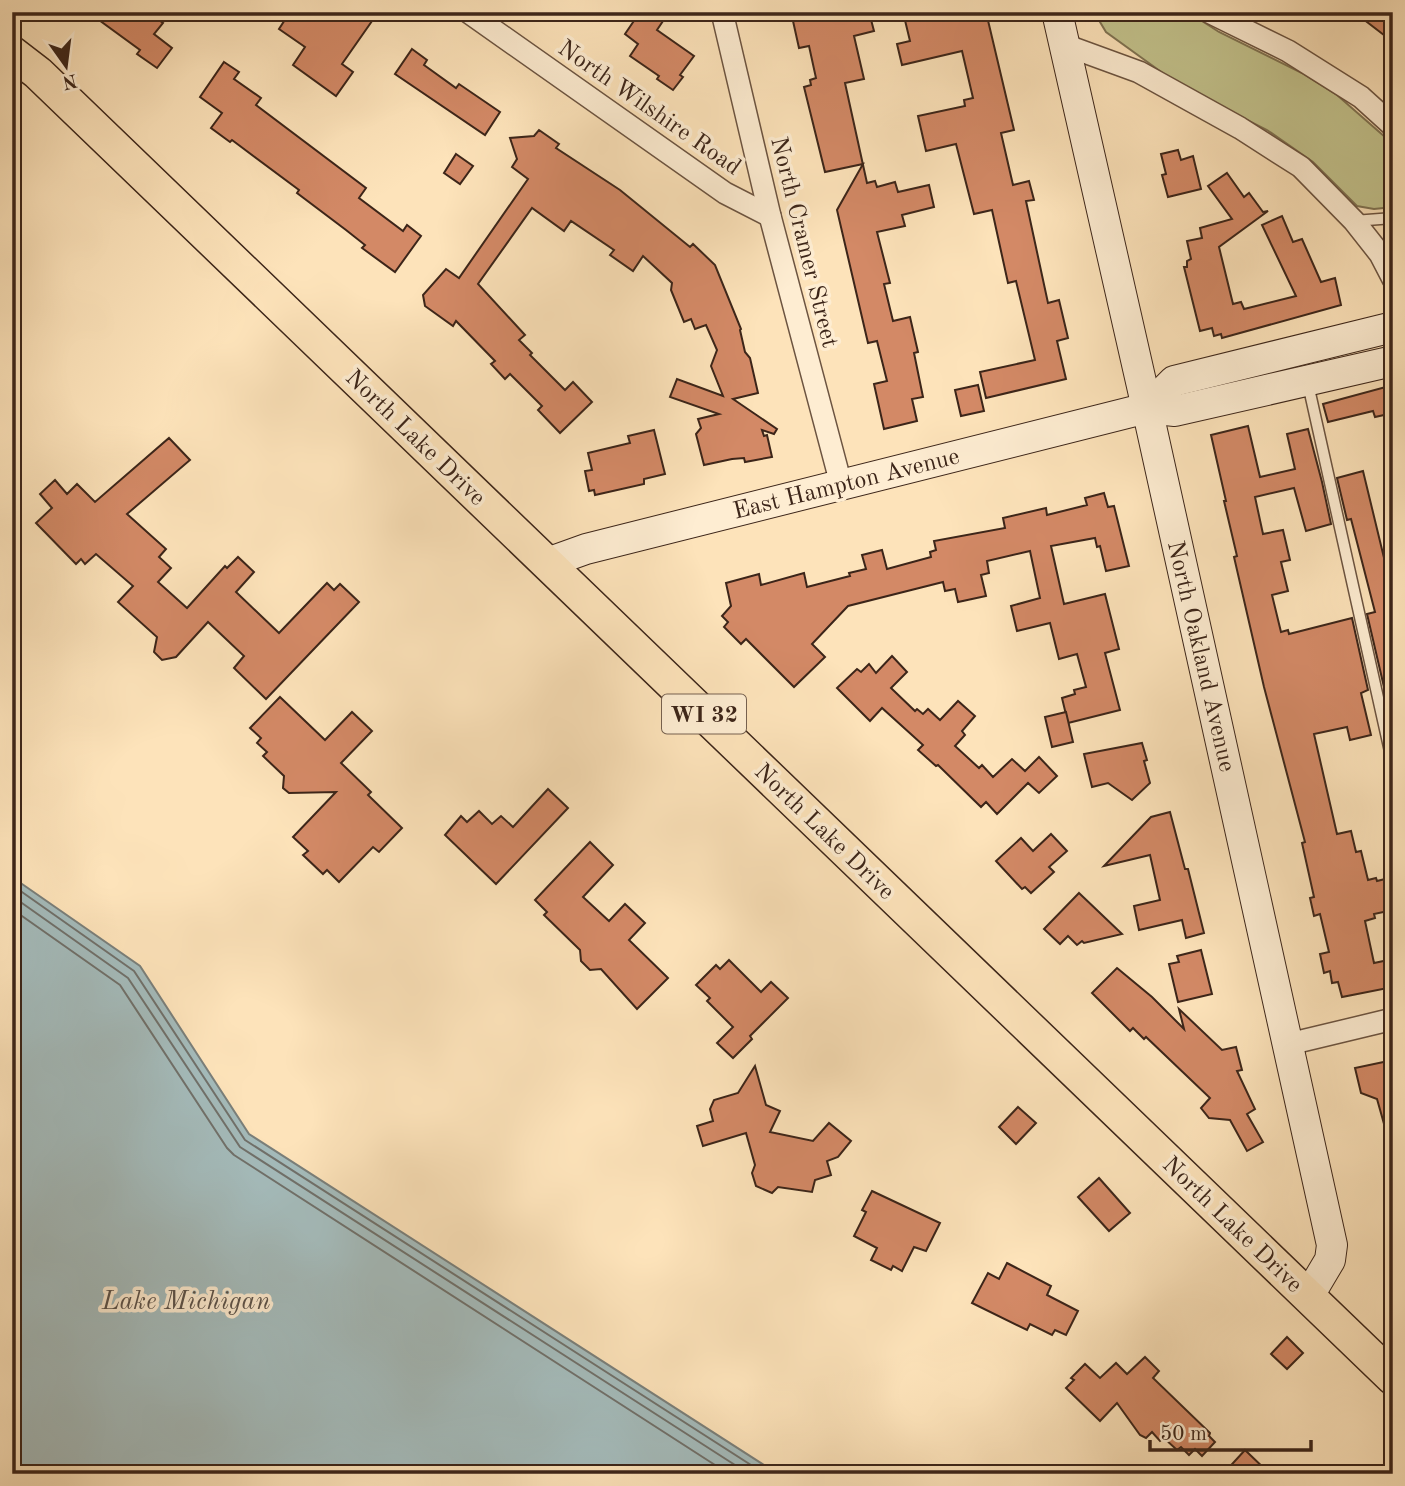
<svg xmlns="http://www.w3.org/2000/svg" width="1405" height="1486" font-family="'Old Standard TT',serif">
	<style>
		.green { fill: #c3c38d; stroke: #807453; stroke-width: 2 }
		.water { fill: #a4bbbb; stroke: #7a7f7a; stroke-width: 2 }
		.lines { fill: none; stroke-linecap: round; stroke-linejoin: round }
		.shore { stroke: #70706a; stroke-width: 2 }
		.building { fill: #d38966; stroke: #3c2519; stroke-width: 2 }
		.service-casing { stroke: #6c5441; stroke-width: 13 }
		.minor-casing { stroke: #6c5441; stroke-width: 24 }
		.secondary-casing { stroke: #3c2519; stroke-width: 32 }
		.primary-casing { stroke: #3c2519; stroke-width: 36 }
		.service { stroke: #feedd2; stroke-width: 10 }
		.minor { stroke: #feedd2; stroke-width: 21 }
		.secondary { stroke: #feedd2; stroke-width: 30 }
		.primary { stroke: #fde3ba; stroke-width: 33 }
		.labels { text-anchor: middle; stroke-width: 7; stroke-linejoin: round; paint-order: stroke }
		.shield { fill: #feedd2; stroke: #766150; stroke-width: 2 }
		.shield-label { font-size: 23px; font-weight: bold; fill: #3c2519 }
		.street-label { font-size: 24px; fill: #3c2519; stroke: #feedd2 }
		.water-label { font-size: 26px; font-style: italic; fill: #5b524a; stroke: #feedd2 }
	</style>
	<rect width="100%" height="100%" fill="#fde3ba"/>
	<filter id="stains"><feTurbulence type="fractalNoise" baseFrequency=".00286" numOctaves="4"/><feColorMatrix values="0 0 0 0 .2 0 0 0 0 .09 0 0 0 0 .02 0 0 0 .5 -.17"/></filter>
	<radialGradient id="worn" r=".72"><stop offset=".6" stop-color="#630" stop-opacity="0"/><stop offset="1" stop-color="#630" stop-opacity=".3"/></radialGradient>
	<!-- green -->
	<polygon class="green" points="1094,12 1188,12 1219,32 1302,73 1337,95 1393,144 1393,207 1374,209 1357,206 1313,162 1267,130 1182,87 1106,32"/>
	<!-- water -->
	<polygon class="water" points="12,877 140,966 249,1134 778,1474 12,1474"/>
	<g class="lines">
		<!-- shore -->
		<g class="shore">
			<polyline points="12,885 134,971 245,1140 765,1474"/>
			<polyline points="12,896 128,978 240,1147 749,1474"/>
			<polyline points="12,909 120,985 227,1148 234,1155 729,1474"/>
		</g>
	</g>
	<!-- building -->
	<g class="building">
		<polygon points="88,12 148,12 163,23 154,34 172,48 157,68 137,54 140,50"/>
		<polygon points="290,12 359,12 372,21 342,64 353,72 336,96 293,65 305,47 279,29"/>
		<polygon points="640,12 651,12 663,21 657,30 694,56 680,75 683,77 673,90 657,79 659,76 630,56 638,44 625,34"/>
		<polygon points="791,12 820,12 822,19 850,12 869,12 874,31 854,36 864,79 845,83 867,183 875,181 877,187 895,182 898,192 929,185 934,207 902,215 905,226 877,232 890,283 884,284 893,321 910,317 918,352 914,353 923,397 912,399 917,421 884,429 874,384 887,381 877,341 868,343 837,210 863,164 825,172 804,87 811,85 810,80 816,78 809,46 799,48"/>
		<polygon points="903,12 986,12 1014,130 1001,133 1013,185 1029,181 1034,200 1026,201 1048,303 1059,300 1068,338 1057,341 1066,379 986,398 980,372 1035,360 1016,281 1008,283 992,210 974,214 956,144 926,151 918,116 965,106 964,100 973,98 962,51 902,65 897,44 910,41"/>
		<polygon points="1354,12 1393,12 1393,42"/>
		<polygon points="412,49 427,60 424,65 456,88 459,84 500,112 485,135 395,74"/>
		<polygon points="224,62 239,72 234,79 261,98 256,105 366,188 359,198 403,231 407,225 421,236 395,272 362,248 365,245 346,230 297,193 299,190 232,140 230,142 211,128 222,113 200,97"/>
		<polygon points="539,130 559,144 556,148 620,190 690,247 693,244 715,265 741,329 740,330 745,352 750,358 758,393 733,399 777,429 774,434 762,430 764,436 767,435 772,457 745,462 744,458 732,459 704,465 696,434 701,428 698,419 719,414 670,397 677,379 723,396 711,366 717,350 706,325 695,329 691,319 684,322 671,290 672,283 643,256 633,271 610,255 614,250 571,221 564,231 532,208 478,284 525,335 519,340 532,353 530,355 565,390 573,382 592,402 560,433 538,410 542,406 510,374 505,379 491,364 495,361 456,321 453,326 425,306 423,295 446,269 459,278 528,179 512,167 517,159 510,138 534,136"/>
		<polygon points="1178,150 1181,160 1193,156 1201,189 1168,197 1162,175 1166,174 1161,154"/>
		<polygon points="456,154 473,166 460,184 444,173"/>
		<polygon points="1227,173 1244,197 1249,193 1263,212 1268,211 1219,247 1233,304 1241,302 1244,309 1296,296 1262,225 1282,216 1293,242 1302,239 1321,282 1335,278 1341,305 1222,338 1221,334 1214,336 1212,328 1200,331 1184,267 1187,267 1187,261 1191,259 1187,241 1202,238 1200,228 1232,219 1208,186"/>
		<polygon points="978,385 984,411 961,416 955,390"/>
		<polygon points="1393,385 1393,413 1375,417 1373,411 1328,422 1323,404"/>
		<polygon points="1248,426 1260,477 1295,469 1287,434 1308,429 1322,482 1331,524 1306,531 1294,488 1255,497 1263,534 1283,530 1290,560 1281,562 1288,591 1272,595 1281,632 1288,630 1289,634 1352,618 1368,690 1361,693 1371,735 1350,740 1347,727 1314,734 1337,834 1351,831 1356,852 1361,851 1368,880 1376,878 1377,881 1393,877 1393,910 1374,914 1375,918 1365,921 1374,963 1393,959 1393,987 1342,997 1338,982 1332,983 1330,971 1324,973 1320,954 1329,952 1320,914 1314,916 1310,898 1314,897 1302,843 1305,842 1264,687 1234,557 1237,556 1224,501 1226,501 1211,435"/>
		<polygon points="654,430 665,474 644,479 644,484 595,495 594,490 589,491 585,471 592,470 588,453 630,443 628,436"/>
		<polygon points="169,438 190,460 127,514 166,549 159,557 171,568 158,582 187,608 225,566 227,568 238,557 254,572 236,592 279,633 327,583 334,590 340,584 359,602 266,699 234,668 244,656 208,622 176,657 162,660 154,652 157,637 118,602 133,586 96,554 85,564 81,559 76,564 36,523 52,508 40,494 55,480 67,494 77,484 95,502"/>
		<polygon points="1363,471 1393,595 1393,685 1384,687 1367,614 1375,612 1351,519 1347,520 1337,478"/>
		<polygon points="1104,493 1108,507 1114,506 1129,566 1106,571 1100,546 1097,547 1095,538 1051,546 1064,604 1105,594 1119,649 1105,653 1120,710 1068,723 1062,698 1075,694 1074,690 1086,687 1077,654 1059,659 1050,623 1017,631 1011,606 1040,598 1030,551 987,561 989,573 981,575 986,596 958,602 955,589 945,591 943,582 848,606 812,644 825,657 794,687 746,639 741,644 724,627 728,622 722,616 731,606 726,583 759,574 761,585 804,573 807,587 850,576 849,573 866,569 862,555 882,550 887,569 931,557 930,552 936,550 934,541 1005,528 1003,518 1046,508 1047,515 1087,505 1085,498"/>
		<polygon points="892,656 907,672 891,688 915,711 917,709 923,714 928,709 940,720 958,701 975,716 962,731 965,735 955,746 979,768 982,765 993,777 1012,759 1025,771 1039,757 1057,776 1039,793 1028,783 997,814 986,802 981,807 938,765 936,766 918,750 923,745 882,708 870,721 837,688 857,669 861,672 869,664 876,673"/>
		<polygon points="280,697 325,740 352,712 372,731 341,763 371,792 368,795 402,828 379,852 373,847 339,882 327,870 323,874 303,855 308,851 293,837 336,792 289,793 283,788 284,776 263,756 267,752 257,743 261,738 250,728"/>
		<polygon points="1066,712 1073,742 1052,747 1045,717"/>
		<polygon points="1142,743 1147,760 1144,761 1150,783 1132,800 1108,783 1092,787 1084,754"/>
		<polygon points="548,789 568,808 496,884 445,835 461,816 467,822 479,811 492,824 501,816 513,827"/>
		<polygon points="1170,812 1185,869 1188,869 1204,933 1186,938 1182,920 1139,930 1134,906 1160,900 1150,855 1104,866 1151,817"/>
		<polygon points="1051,834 1067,851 1049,867 1054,872 1031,893 1025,887 1022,889 996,861 1021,838 1033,851"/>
		<polygon points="590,842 613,865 583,897 609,921 625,904 645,923 629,940 668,978 637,1009 601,969 590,970 581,961 580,950 544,915 547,912 535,900"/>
		<polygon points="1079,893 1122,934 1084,943 1082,941 1077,945 1068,936 1060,944 1044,929"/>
		<polygon points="1201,950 1212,994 1178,1002 1169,964 1179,962 1177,956"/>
		<polygon points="729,960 761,992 771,982 788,998 750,1036 752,1039 733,1058 717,1043 733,1027 707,1001 710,998 696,985 716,965 720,969"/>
		<polygon points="1117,968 1152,997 1184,1029 1179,1009 1222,1050 1236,1047 1242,1070 1237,1071 1255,1109 1247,1114 1263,1142 1247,1151 1230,1120 1209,1118 1201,1108 1210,1098 1146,1037 1144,1039 1133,1028 1130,1031 1092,993"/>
		<polygon points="1393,1060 1393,1137 1388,1138 1377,1099 1361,1093 1355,1068"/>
		<polygon points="755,1066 766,1105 780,1111 770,1132 813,1141 829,1123 851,1141 838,1157 827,1161 831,1175 815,1180 812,1192 778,1187 772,1193 756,1186 752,1173 755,1165 746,1133 703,1146 697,1126 713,1121 710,1109 714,1100 738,1093"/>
		<polygon points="1018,1107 1036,1123 1016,1144 999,1127"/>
		<polygon points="1099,1178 1130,1213 1109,1231 1078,1197"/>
		<polygon points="872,1191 940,1223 926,1251 914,1247 902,1271 893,1266 891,1270 871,1260 877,1248 854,1236 866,1212 862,1210"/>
		<polygon points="1007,1263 1051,1286 1047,1295 1078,1311 1066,1335 1055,1330 1052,1335 1030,1324 1027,1330 972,1303 988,1273 999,1279"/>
		<polygon points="1287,1337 1303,1353 1287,1369 1271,1354"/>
		<polygon points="1145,1357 1159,1371 1153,1378 1210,1433 1209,1436 1215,1442 1202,1456 1195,1449 1189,1455 1181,1447 1177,1450 1164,1438 1160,1441 1152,1432 1146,1438 1140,1435 1117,1403 1100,1421 1066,1388 1074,1380 1071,1378 1085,1364 1100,1378 1116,1363 1127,1374"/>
		<polygon points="1245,1450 1270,1474 1223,1474"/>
	</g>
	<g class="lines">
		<defs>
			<g id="service">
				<polyline points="1354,221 1393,218"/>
				<polyline points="1308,384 1393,765"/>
			</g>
			<g id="minor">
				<polyline points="468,12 725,193 770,216"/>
				<polyline points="722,12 770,216 841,484"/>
				<polyline points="1209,12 1288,51 1361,97 1393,126"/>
				<polyline points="1065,45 1139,72 1240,128 1301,167 1354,221 1380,254 1393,279"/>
				<polyline points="1289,1044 1393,1019"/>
			</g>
			<g id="secondary">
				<polyline points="1057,12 1147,408 1332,1245 1330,1260 1308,1297"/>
				<polyline points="1147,408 1174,381 1393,327"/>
				<polyline points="547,563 586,549 1147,408 1175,411 1393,361"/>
			</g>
			<polyline id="primary" points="12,53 38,73 1393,1378"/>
		</defs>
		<!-- service casing -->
		<use href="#service" class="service-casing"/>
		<!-- minor casing -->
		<use href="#minor" class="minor-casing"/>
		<!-- secondary casing -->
		<use href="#secondary" class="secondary-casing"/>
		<!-- primary casing -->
		<use href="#primary" class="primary-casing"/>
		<!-- service -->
		<use href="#service" class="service"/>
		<!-- minor -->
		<use href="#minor" class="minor"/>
		<!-- secondary -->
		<use href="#secondary" class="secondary"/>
		<!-- primary -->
		<use href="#primary" class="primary"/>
	</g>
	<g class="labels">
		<!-- shield labels -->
		<rect class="shield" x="662" y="694.5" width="84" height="39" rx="5"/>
		<g class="shield-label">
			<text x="704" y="722">WI 32</text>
		</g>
		<!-- street labels -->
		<g class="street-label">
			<text transform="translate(650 107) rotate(35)" y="8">North Wilshire Road</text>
			<text transform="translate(805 242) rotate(76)" y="8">North Cramer Street</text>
			<text transform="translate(416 437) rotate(44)" y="8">North Lake Drive</text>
			<text transform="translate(846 483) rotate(-14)" y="8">East Hampton Avenue</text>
			<text transform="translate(1202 656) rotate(77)" y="8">North Oakland Avenue</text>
			<text transform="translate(825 831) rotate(44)" y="8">North Lake Drive</text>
			<text transform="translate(1233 1224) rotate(44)" y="8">North Lake Drive</text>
		</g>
		<!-- water labels -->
		<g class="water-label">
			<text x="186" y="1309">Lake Michigan</text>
		</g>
	</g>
	<!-- margin -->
	<rect width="1405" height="1486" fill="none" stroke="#fde3ba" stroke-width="42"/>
	<rect x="14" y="14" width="1377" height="1458" fill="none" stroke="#3c2519" stroke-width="3.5"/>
	<rect x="21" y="21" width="1363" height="1444" fill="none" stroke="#3c2519" stroke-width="2"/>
	<!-- north arrow -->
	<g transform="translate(66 66) rotate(166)" stroke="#feedd2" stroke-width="5" paint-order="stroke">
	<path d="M0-5L12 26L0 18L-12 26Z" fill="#3c2519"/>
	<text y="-10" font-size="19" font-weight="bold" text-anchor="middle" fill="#3c2519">N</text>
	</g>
	<!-- scale -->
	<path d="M1150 1440v10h161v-10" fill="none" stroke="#3c2519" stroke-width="3.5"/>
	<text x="1160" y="1440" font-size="21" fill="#3c2519" stroke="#feedd2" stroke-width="5" paint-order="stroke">50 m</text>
	<rect width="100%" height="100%" filter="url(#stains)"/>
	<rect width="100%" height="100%" fill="url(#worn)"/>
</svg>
